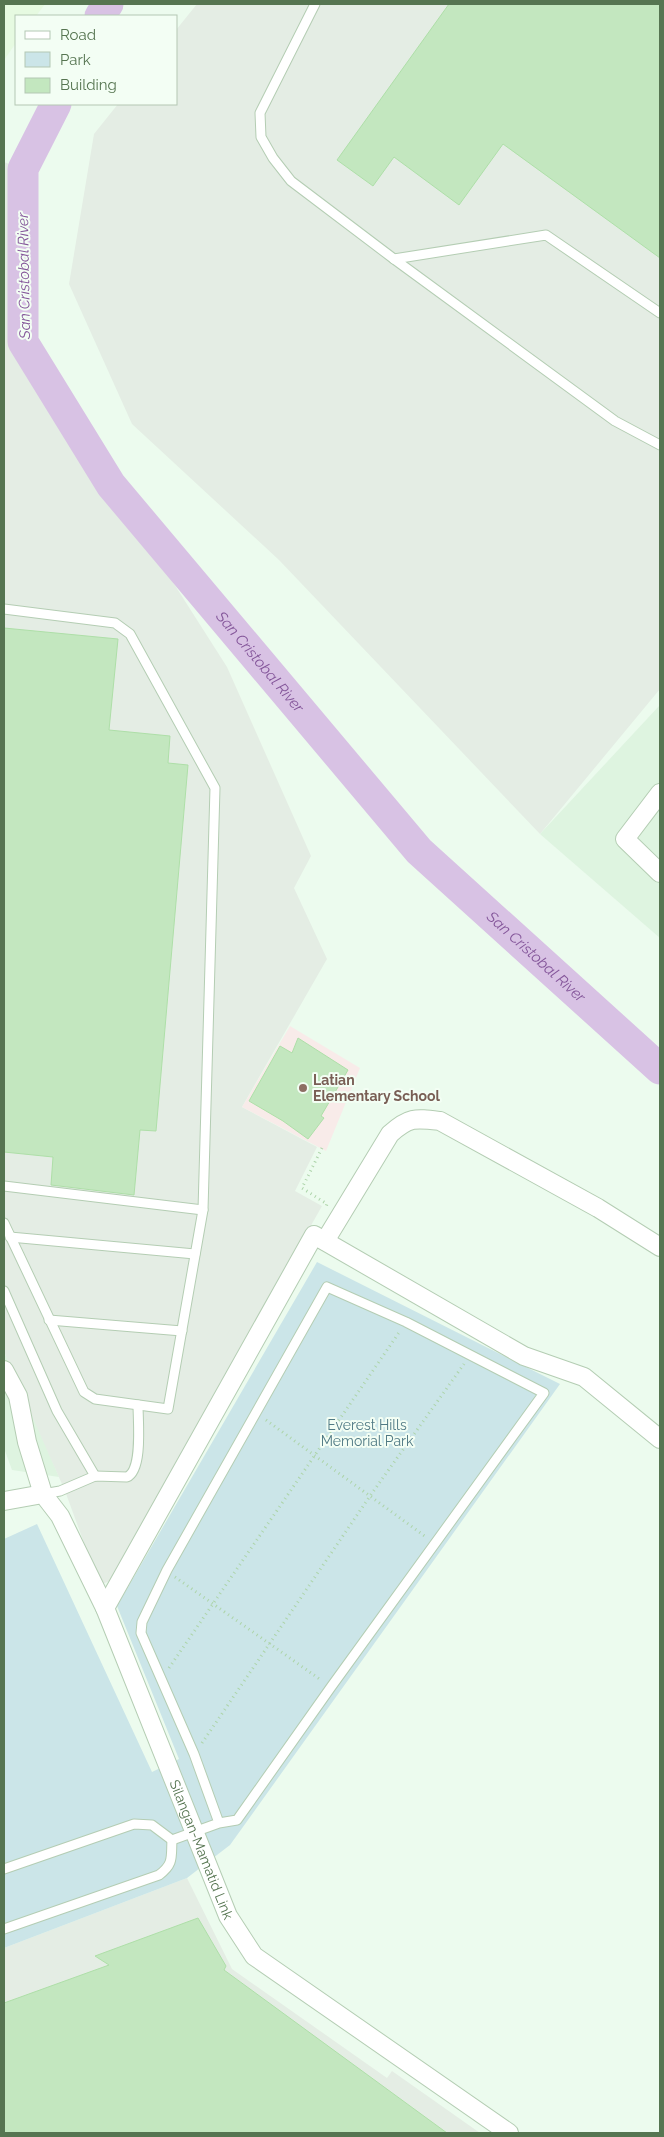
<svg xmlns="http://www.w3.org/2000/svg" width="664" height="2137" font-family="Raleway,sans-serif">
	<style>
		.residential { fill: #def4e0 }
		.commercial { fill: #e6fae1 }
		.industrial { fill: #e4ede4 }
		.education { fill: #f8ebe9 }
		.green { fill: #cbe5e8 }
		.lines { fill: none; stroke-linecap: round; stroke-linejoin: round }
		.river { stroke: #d8c2e4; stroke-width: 31 }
		.building { fill: #c3e7bf; stroke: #aedfa8 }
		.lane-casing { stroke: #b4cdb3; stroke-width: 11 }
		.street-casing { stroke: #b4cdb3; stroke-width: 20 }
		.path { stroke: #add4a9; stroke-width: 3; stroke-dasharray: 1 4; stroke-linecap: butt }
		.lane { stroke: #fff; stroke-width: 9 }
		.street { stroke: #fff; stroke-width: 18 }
		.education-dot { fill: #8d6e63; stroke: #f3fef4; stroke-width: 2 }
		.labels { text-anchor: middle; stroke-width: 4; stroke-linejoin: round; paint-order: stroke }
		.education-label { font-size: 14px; font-weight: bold; fill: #785e54; stroke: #f3fef4; text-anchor: start }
		.park-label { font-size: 14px; fill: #507a85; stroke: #f3fef4 }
		.street-label { font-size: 14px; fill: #567551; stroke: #f3fef4 }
		.water-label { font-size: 15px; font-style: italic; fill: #84569a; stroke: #f3fef4 }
	</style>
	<rect width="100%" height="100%" fill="#ecfbee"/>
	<!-- residential -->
	<g class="residential">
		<polygon points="660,705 660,938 540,834"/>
		<polygon points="4,1352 22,1390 59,1477 12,1470 4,1448"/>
	</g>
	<!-- commercial -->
	<polygon class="commercial" points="4,4 45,4 36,16 16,16 16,43 4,60"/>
	<!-- industrial -->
	<g class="industrial">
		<polygon points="197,4 660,4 660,689 540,834 279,560 132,424 69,284 94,134 118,104 176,104 176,30"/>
		<polygon points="4,162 23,169 23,342 111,485 227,667 311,856 294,888 327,959 242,1107 317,1147 295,1191 322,1206 110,1581 102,1584 97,1578 65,1491 4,1352"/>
		<polygon points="187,1878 232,1969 387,2078 392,2071 480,2133 4,2133 4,1948"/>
	</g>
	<!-- education -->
	<polygon class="education" points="290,1026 360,1068 326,1151 242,1107"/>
	<!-- green -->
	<polygon class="green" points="317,1262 560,1384 230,1845 187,1878 4,1948 4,1539 37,1524 152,1772 179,1759 117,1606"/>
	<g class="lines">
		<!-- river -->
		<g class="river">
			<polyline points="100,16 108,4"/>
			<path id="s1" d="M56,104L23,169V342L111,485L419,851L660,1069"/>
		</g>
	</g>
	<!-- building -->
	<g class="building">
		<polygon points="449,4 660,4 660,258 503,144 459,205 394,157 373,186 337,160"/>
		<polygon points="4,628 118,639 109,730 170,736 168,763 188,765 156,1131 140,1130 134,1195 51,1185 53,1157 4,1152"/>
		<polygon points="298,1038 348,1070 321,1116 324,1118 308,1139 283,1121 249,1101 280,1046 292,1053"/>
		<polygon points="198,1918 226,1966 224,1970 447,2133 4,2133 4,2003 109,1965 95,1956"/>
	</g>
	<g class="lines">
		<defs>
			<g id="lane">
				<polyline points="315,4 260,113 261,137 273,158 291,181 394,259 615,421 660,445"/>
				<polyline points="394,259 546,235 660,313"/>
				<polyline points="4,609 115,623 130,634 215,788 203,1210 168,1409 95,1399 84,1392 4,1223"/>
				<polyline points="4,1186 203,1210"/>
				<polyline points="10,1237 195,1254"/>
				<polyline points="4,1291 57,1411 95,1476"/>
				<polyline points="49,1320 182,1331"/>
				<path d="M43,1494L60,1491L95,1476L127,1477C143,1470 138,1421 138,1405"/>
				<polyline points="172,1840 219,1823 237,1820 331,1687 544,1393 406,1322 327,1287 167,1570 142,1622 141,1633 194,1754 219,1823"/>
				<polyline points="4,1869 134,1824 152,1825 172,1840"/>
				<path d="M4,1929L159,1875C174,1864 171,1857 172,1840"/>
			</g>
			<g id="street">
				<polyline points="660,793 625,839 660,873"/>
				<path d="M325,1241L390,1134C409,1117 415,1118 440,1121L598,1208L660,1247"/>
				<polyline points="4,1370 18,1396 27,1442 43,1494"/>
				<path id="s2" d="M4,1501L43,1494L60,1516L105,1608L228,1916L254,1956L509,2133"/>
				<polyline points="105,1608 314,1235 524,1356 584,1377 660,1439"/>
			</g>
		</defs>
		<!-- lane casing -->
		<use href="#lane" class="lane-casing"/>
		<!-- street casing -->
		<use href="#street" class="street-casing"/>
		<!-- path -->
		<g class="path">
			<polyline points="322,1148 302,1188 327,1204 326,1207"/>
			<polyline points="266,1420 426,1537"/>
			<polyline points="175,1577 321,1680"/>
			<polyline points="169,1668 400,1331"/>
			<polyline points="202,1743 370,1496 464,1364"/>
		</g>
		<!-- lane -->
		<use href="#lane" class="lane"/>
		<!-- street -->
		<use href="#street" class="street"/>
	</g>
	<!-- markers -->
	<circle class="education-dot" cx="303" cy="1088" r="5"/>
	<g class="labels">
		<!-- education labels -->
		<g class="education-label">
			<text x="313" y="1085">Latian<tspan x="313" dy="16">Elementary School</tspan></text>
		</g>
		<!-- park labels -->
		<g class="park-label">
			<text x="367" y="1430">Everest Hills<tspan x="367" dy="16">Memorial Park</tspan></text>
		</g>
		<!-- street labels -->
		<g class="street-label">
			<text dy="5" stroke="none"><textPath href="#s2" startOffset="430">Silangan-Mamatid Link</textPath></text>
		</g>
		<!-- water labels -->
		<g class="water-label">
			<text transform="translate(24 276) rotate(-91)" y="5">San Cristobal River</text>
			<text dy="5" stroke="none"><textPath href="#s1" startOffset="645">San Cristobal River</textPath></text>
			<text dy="5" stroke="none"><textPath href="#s1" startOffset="1050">San Cristobal River</textPath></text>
		</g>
	</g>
	<!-- border -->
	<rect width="664" height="2137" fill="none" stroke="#567551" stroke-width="10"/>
	<!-- legend -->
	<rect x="15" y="15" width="162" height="90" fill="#f3fef4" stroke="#b4c7b3"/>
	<rect x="25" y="31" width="25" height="8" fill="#ffffff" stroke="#b4c7b3"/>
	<text x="60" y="40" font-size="15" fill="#567551">Road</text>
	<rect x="25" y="52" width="25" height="15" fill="#cbe5e8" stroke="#b4c7b3"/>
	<text x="60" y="65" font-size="15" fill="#567551">Park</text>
	<rect x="25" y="78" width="25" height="15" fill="#c3e7bf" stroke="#b4c7b3"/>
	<text x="60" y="90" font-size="15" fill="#567551">Building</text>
</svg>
